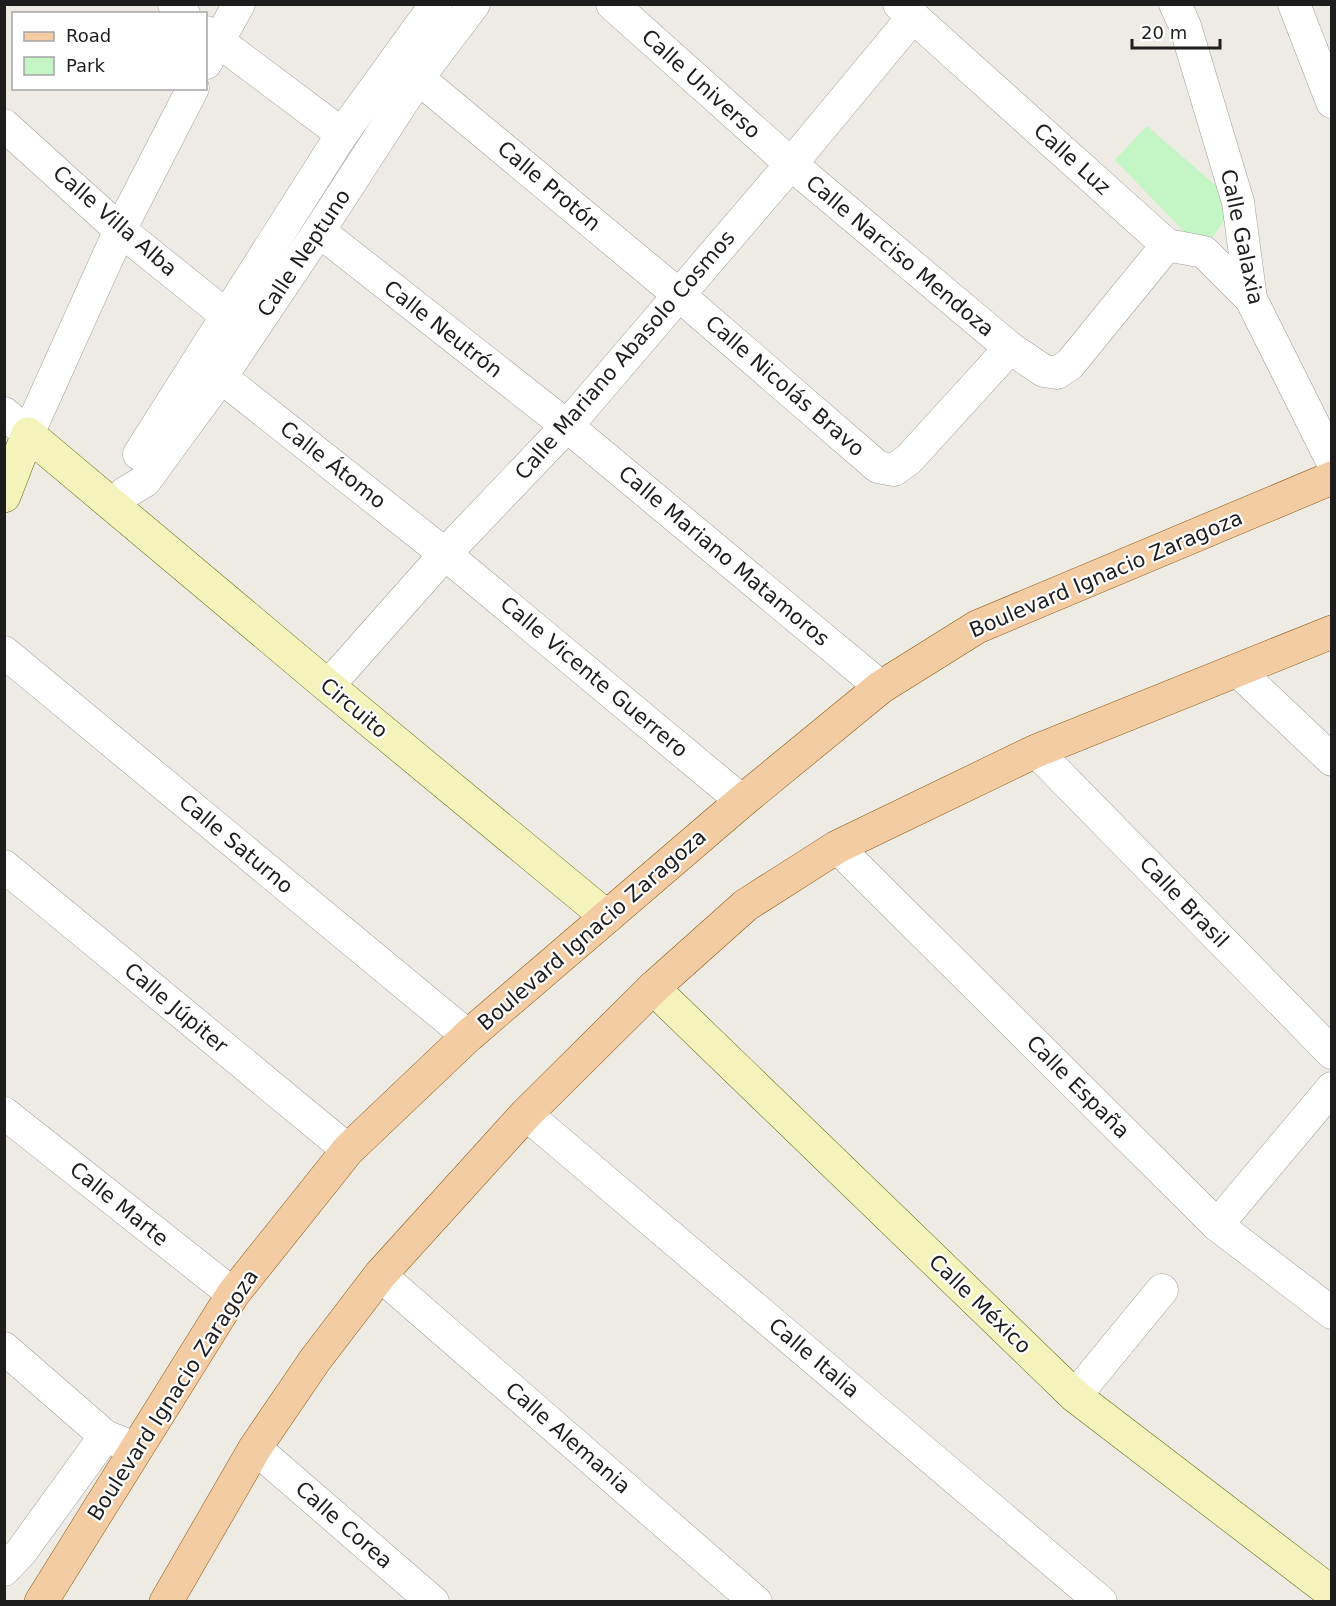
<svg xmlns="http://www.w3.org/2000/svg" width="1336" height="1606" font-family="'DejaVu Sans',sans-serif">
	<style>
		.park { fill: #c4f5c5 }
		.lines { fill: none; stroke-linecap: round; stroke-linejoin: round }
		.street-casing { stroke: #a1a1a1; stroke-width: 33 }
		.secondary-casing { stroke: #676b0e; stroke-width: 34 }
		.primary-casing { stroke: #8a590c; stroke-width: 34 }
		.street { stroke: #fff; stroke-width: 32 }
		.secondary { stroke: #f4f3bc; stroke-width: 33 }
		.primary { stroke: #f4cca3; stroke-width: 33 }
		.labels { text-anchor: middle; stroke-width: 4.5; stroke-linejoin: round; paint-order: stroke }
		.street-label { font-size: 21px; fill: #1d1d1d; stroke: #fff }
	</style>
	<rect width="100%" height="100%" fill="#eeeae4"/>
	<!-- park -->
	<polygon class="park" points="1147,126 1236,203 1203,251 1115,160"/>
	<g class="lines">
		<defs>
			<g id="street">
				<polyline points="174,4 184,14"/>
				<polyline points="612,4 791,164 1010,348 1044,371 1057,373 1070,364 1167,245"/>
				<polyline points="899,4 1167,245 1204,252 1251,299"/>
				<polyline points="1175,4 1185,26 1238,202 1251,299 1332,461"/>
				<polyline points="1294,4 1332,102"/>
				<polyline points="206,32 342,134"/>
				<polyline points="206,63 239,4"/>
				<polyline points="418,78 679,295 878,467 894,470 909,459 1010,348"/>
				<polyline points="4,125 120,230 227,316"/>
				<polyline points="319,231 567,426 881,687"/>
				<polyline points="221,377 445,554 742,801"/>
				<polyline points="4,413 28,434 120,230 193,88"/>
				<polyline points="139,454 342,134 436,4"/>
				<polyline points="125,493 145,481 221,377 319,231 418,78 474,4"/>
				<polyline points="4,652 468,1036"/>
				<polyline points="1237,670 1332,760"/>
				<polyline points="328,686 445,554 567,426 791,164 913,17"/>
				<polyline points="1036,751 1332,1053"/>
				<polyline points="837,847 1217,1225 1332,1313"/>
				<polyline points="4,866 348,1150"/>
				<polyline points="4,1113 233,1294"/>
				<polyline points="526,1114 1101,1602"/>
				<polyline points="1217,1225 1332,1088"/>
				<polyline points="380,1275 756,1602"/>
				<polyline points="4,1348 105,1436 125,1444"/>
				<polyline points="1075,1396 1162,1290"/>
				<polyline points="255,1448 433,1602"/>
				<polyline points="4,1570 21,1552 105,1436"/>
			</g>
			<g id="secondary">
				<polyline points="4,496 28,434 328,686 607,917"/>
				<polyline points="653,988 1075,1396 1332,1593"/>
			</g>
			<g id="primary">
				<polyline points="41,1602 233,1294 348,1150 468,1036 742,801 881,687 977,627 1332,478"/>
				<polyline points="166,1602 255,1448 315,1360 380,1275 526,1114 653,988 746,905 837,847 1036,751 1332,632"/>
			</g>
		</defs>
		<!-- street casing -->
		<use href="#street" class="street-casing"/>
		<!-- secondary casing -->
		<use href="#secondary" class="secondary-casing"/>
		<!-- primary casing -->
		<use href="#primary" class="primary-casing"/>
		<!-- street -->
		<use href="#street" class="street"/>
		<!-- secondary -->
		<use href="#secondary" class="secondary"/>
		<!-- primary -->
		<use href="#primary" class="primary"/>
	</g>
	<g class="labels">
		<!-- street labels -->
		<g class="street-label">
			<text transform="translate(701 84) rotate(42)" y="7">Calle Universo</text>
			<text transform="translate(1072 159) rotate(42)" y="7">Calle Luz</text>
			<text transform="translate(549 186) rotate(40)" y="7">Calle Protón</text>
			<text transform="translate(115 221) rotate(41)" y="7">Calle Villa Alba</text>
			<text transform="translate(1242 237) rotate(78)" y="7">Calle Galaxia</text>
			<text transform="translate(304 253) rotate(-56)" y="7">Calle Neptuno</text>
			<text transform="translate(900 256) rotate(40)" y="7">Calle Narciso Mendoza</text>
			<text transform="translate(443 329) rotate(38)" y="7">Calle Neutrón</text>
			<text transform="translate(625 355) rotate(-49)" y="7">Calle Mariano Abasolo Cosmos</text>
			<text transform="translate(785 386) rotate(41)" y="7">Calle Nicolás Bravo</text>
			<text transform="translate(333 465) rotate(38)" y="7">Calle Átomo</text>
			<text transform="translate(724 556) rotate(40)" y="7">Calle Mariano Matamoros</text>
			<text transform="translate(1106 574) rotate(-23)" y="7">Boulevard Ignacio Zaragoza</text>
			<text transform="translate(594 677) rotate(40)" y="7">Calle Vicente Guerrero</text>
			<text transform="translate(354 708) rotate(40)" y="7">Circuito</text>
			<text transform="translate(236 844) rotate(40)" y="7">Calle Saturno</text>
			<text transform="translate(1184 902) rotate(46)" y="7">Calle Brasil</text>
			<text transform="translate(592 930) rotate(-41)" y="7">Boulevard Ignacio Zaragoza</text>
			<text transform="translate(176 1008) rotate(40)" y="7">Calle Júpiter</text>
			<text transform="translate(1078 1087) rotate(45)" y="7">Calle España</text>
			<text transform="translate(119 1204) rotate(39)" y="7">Calle Marte</text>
			<text transform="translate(980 1304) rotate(44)" y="7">Calle México</text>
			<text transform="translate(814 1358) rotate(40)" y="7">Calle Italia</text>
			<text transform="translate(173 1395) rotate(-57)" y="7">Boulevard Ignacio Zaragoza</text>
			<text transform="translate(568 1438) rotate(41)" y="7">Calle Alemania</text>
			<text transform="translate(344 1525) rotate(41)" y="7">Calle Corea</text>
		</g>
	</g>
	<!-- border -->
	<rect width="1336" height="1606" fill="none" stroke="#1d1d1d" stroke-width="12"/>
	<!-- legend -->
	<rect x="12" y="12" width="195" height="78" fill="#ffffff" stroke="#a5a5a5" stroke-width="1.5"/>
	<rect x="24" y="32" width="30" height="9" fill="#f4cca3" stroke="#a5a5a5" stroke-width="1.5"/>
	<text x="66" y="42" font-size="18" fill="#1d1d1d">Road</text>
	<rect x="24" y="57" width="30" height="18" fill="#c4f5c5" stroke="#a5a5a5" stroke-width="1.5"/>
	<text x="66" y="72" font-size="18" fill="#1d1d1d">Park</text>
	<!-- scale -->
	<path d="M1132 39v9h88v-9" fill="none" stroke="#1d1d1d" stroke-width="3"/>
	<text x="1141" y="39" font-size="18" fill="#1d1d1d" stroke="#ffffff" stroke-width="4.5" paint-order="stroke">20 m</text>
</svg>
